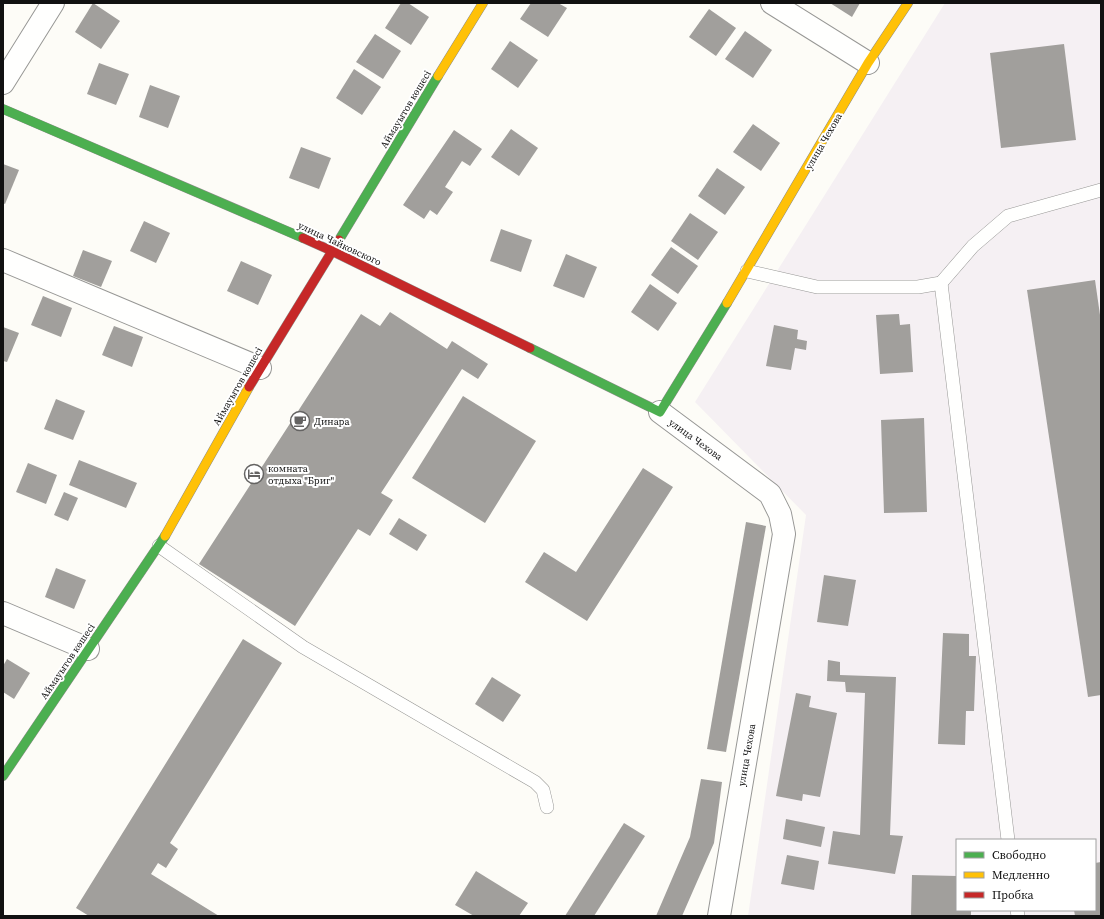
<svg xmlns="http://www.w3.org/2000/svg" width="1104" height="919" font-family="'Source Serif 4',serif">
	<style>
		.industrial { fill: #f5f0f3; fill-rule: evenodd }
		.building { fill: #a19f9c }
		.lines { fill: none; stroke-linecap: round; stroke-linejoin: round }
		.lane-casing { stroke: #979795; stroke-width: 14 }
		.street-casing { stroke: #979795; stroke-width: 24 }
		.fast-casing { stroke: #8e8d8b; stroke-width: 10 }
		.slow-casing { stroke: #8e8d8b; stroke-width: 10 }
		.jam-casing { stroke: #8e8d8b; stroke-width: 10 }
		.lane { stroke: #fffffe; stroke-width: 13 }
		.street { stroke: #fffffe; stroke-width: 22 }
		.fast { stroke: #4caf50; stroke-width: 9 }
		.slow { stroke: #ffc107; stroke-width: 9 }
		.jam { stroke: #c62828; stroke-width: 9 }
		.labels { text-anchor: middle; stroke-width: 4; stroke-linejoin: round; paint-order: stroke }
		.street-label { font-size: 10px; fill: #111; stroke: #fff }
		.poi-label { font-size: 10px; fill: #111; stroke: #fff; text-anchor: start }
	</style>
	<rect width="100%" height="100%" fill="#fdfcf7"/>
	<!-- industrial -->
	<path class="industrial" d="M945,3H1101V916H748L806,515L695,402ZM957,840H1095V910H957Z"/>
	<!-- building -->
	<g class="building">
		<polygon points="93,3 120,21 101,49 75,32"/>
		<polygon points="401,3 408,3 429,17 411,45 385,28"/>
		<polygon points="531,3 558,3 567,8 548,37 520,19"/>
		<polygon points="830,3 860,3 852,17"/>
		<polygon points="709,9 736,28 716,56 689,37"/>
		<polygon points="745,31 772,50 753,78 725,59"/>
		<polygon points="375,34 401,51 383,79 356,62"/>
		<polygon points="510,41 538,60 518,88 491,69"/>
		<polygon points="1064,44 1076,140 1001,148 990,53"/>
		<polygon points="99,63 129,74 116,105 87,94"/>
		<polygon points="354,69 381,87 362,115 336,98"/>
		<polygon points="150,85 180,96 168,128 139,117"/>
		<polygon points="753,124 780,143 761,171 733,152"/>
		<polygon points="511,129 538,148 519,176 491,157"/>
		<polygon points="454,130 482,149 470,166 462,161 445,187 453,192 437,215 430,210 424,219 403,205"/>
		<polygon points="301,147 331,158 319,189 289,178"/>
		<polygon points="3,164 19,170 5,204 3,203"/>
		<polygon points="717,168 745,187 725,215 698,196"/>
		<polygon points="690,213 718,232 698,260 671,241"/>
		<polygon points="144,221 170,233 156,263 130,251"/>
		<polygon points="501,229 532,240 521,272 490,261"/>
		<polygon points="671,247 698,266 678,294 651,275"/>
		<polygon points="83,250 112,261 101,287 73,276"/>
		<polygon points="566,254 597,267 584,298 553,286"/>
		<polygon points="241,261 272,275 258,305 227,291"/>
		<polygon points="1095,280 1101,322 1101,695 1088,697 1027,290"/>
		<polygon points="650,284 677,303 658,331 631,312"/>
		<polygon points="43,296 72,308 61,337 31,325"/>
		<polygon points="390,312 447,349 452,341 488,364 478,379 462,369 381,493 393,500 370,536 358,529 295,626 199,564 361,314 380,326"/>
		<polygon points="899,314 900,325 910,324 913,372 880,374 876,315"/>
		<polygon points="774,325 798,330 797,339 807,341 806,350 795,348 791,370 766,366"/>
		<polygon points="114,326 143,337 132,367 102,355"/>
		<polygon points="3,327 19,333 7,362 3,361"/>
		<polygon points="463,396 536,441 485,523 412,478"/>
		<polygon points="56,399 85,411 73,440 44,429"/>
		<polygon points="924,418 927,512 884,513 881,420"/>
		<polygon points="79,460 137,483 126,508 69,485"/>
		<polygon points="28,463 57,475 46,504 16,492"/>
		<polygon points="643,468 673,487 587,621 525,582 544,552 576,572"/>
		<polygon points="64,492 78,498 68,521 54,515"/>
		<polygon points="399,518 427,535 417,551 389,534"/>
		<polygon points="746,522 766,526 726,752 707,749"/>
		<polygon points="56,568 86,580 74,609 45,597"/>
		<polygon points="824,575 856,580 848,626 817,622"/>
		<polygon points="943,633 969,634 969,656 976,656 974,711 966,711 965,745 938,744"/>
		<polygon points="243,639 282,663 170,843 178,849 166,868 158,863 151,874 219,916 89,916 76,908"/>
		<polygon points="7,659 30,673 14,699 3,692 3,666"/>
		<polygon points="828,660 840,662 840,675 896,677 890,835 903,836 895,874 828,864 833,831 860,835 865,693 846,692 845,682 827,681"/>
		<polygon points="492,677 521,695 503,722 475,704"/>
		<polygon points="796,693 811,696 809,707 837,713 820,797 803,794 802,801 776,796"/>
		<polygon points="701,779 722,782 714,843 682,916 656,916 690,837"/>
		<polygon points="786,819 825,827 821,847 783,839"/>
		<polygon points="624,823 645,836 594,916 565,916"/>
		<polygon points="787,855 819,861 814,890 781,884"/>
		<polygon points="1101,862 1101,916 1075,916 1074,910 1095,910 1095,863"/>
		<polygon points="476,871 528,903 519,916 474,916 455,905"/>
		<polygon points="912,875 957,876 957,910 971,910 971,916 911,916"/>
	</g>
	<g class="lines">
		<defs>
			<g id="lane">
				<polyline points="747,271 817,287 918,287 941,283 1008,840"/>
				<polyline points="941,283 973,246 1008,216 1101,190"/>
				<polyline points="159,546 303,647 535,782 543,790 547,807"/>
				<polyline points="1017,910 1018,916"/>
			</g>
			<g id="street">
				<polyline points="772,3 868,63"/>
				<polyline points="3,83 53,3"/>
				<polyline points="3,260 260,368"/>
				<polyline points="660,412 770,494 780,514 784,534 719,916"/>
				<polyline points="3,613 88,649"/>
			</g>
			<g id="fast">
				<polyline points="3,109 303,238"/>
				<polyline points="339,240 438,76"/>
				<polyline points="530,348 660,412 727,303"/>
				<polyline points="3,776 165,536"/>
			</g>
			<g id="slow">
				<polyline points="438,76 483,3"/>
				<polyline points="727,303 868,63 908,3"/>
				<polyline points="165,536 249,387"/>
			</g>
			<g id="jam">
				<polyline points="303,238 332,251 530,348"/>
				<polyline points="249,387 339,240"/>
			</g>
		</defs>
		<!-- lane casing -->
		<use href="#lane" class="lane-casing"/>
		<!-- street casing -->
		<use href="#street" class="street-casing"/>
		<!-- fast casing -->
		<use href="#fast" class="fast-casing"/>
		<!-- slow casing -->
		<use href="#slow" class="slow-casing"/>
		<!-- jam casing -->
		<use href="#jam" class="jam-casing"/>
		<!-- lane -->
		<use href="#lane" class="lane"/>
		<!-- street -->
		<use href="#street" class="street"/>
		<!-- fast -->
		<use href="#fast" class="fast"/>
		<!-- slow -->
		<use href="#slow" class="slow"/>
		<!-- jam -->
		<use href="#jam" class="jam"/>
	</g>
	<!-- icons -->
	<defs>
		<symbol id="cafe-ring" viewBox="-11 -11 22 22"><circle r="9.5" fill="#fff" stroke="#646362" stroke-width="1.5"/><path d="M-5.5-4.5H6V0H3Q3 3.5 0 3.5H-2.5Q-5.5 3.5-5.5 0ZM3-3.2v2h1.7v-2ZM-6 4.5H4V6H-6Z" fill="#646362"/></symbol>
		<symbol id="hotel-ring" viewBox="-11 -11 22 22"><circle r="9.5" fill="#fff" stroke="#646362" stroke-width="1.5"/><path d="M-6-4.5h1.5V1H6V5H4.5V3h-9V5H-6ZM-4 0a1.8 1.8 0 1 1 3.6 0ZM.5 0V-2.5h3Q6-2.5 6 0Z" fill="#646362"/></symbol>
	</defs>
	<g fill-rule="evenodd">
		<use href="#cafe-ring" x="289" y="410" width="22" height="22"/>
		<use href="#hotel-ring" x="243" y="463" width="22" height="22"/>
	</g>
	<g class="labels">
		<!-- street labels -->
		<g class="street-label">
			<text transform="translate(405 109) rotate(-59)" y="4">Аймауытов көшесі</text>
			<text transform="translate(823 141) rotate(-60)" y="4">улица Чехова</text>
			<text transform="translate(340 243) rotate(25)" y="4">улица Чайковского</text>
			<text transform="translate(237 386) rotate(-60)" y="4">Аймауытов көшесі</text>
			<text transform="translate(696 439) rotate(36)" y="4">улица Чехова</text>
			<text transform="translate(67 661) rotate(-56)" y="4">Аймауытов көшесі</text>
			<text transform="translate(746 755) rotate(-80)" y="4">улица Чехова</text>
		</g>
		<!-- poi labels -->
		<g class="poi-label">
			<text x="314" y="425">Динара</text>
			<text x="268" y="472">комната<tspan x="268" dy="12">отдыха "Бриг"</tspan></text>
		</g>
	</g>
	<!-- border -->
	<rect width="1104" height="919" fill="none" stroke="#111111" stroke-width="8"/>
	<!-- legend -->
	<rect x="956" y="839" width="140" height="72" fill="#ffffff" stroke="#a0a0a0"/>
	<rect x="964" y="852" width="20" height="6" fill="#4caf50" stroke="#a0a0a0"/>
	<text x="992" y="859" font-size="12" fill="#111111">Свободно</text>
	<rect x="964" y="872" width="20" height="6" fill="#ffc107" stroke="#a0a0a0"/>
	<text x="992" y="879" font-size="12" fill="#111111">Медленно</text>
	<rect x="964" y="892" width="20" height="6" fill="#c62828" stroke="#a0a0a0"/>
	<text x="992" y="899" font-size="12" fill="#111111">Пробка</text>
</svg>
